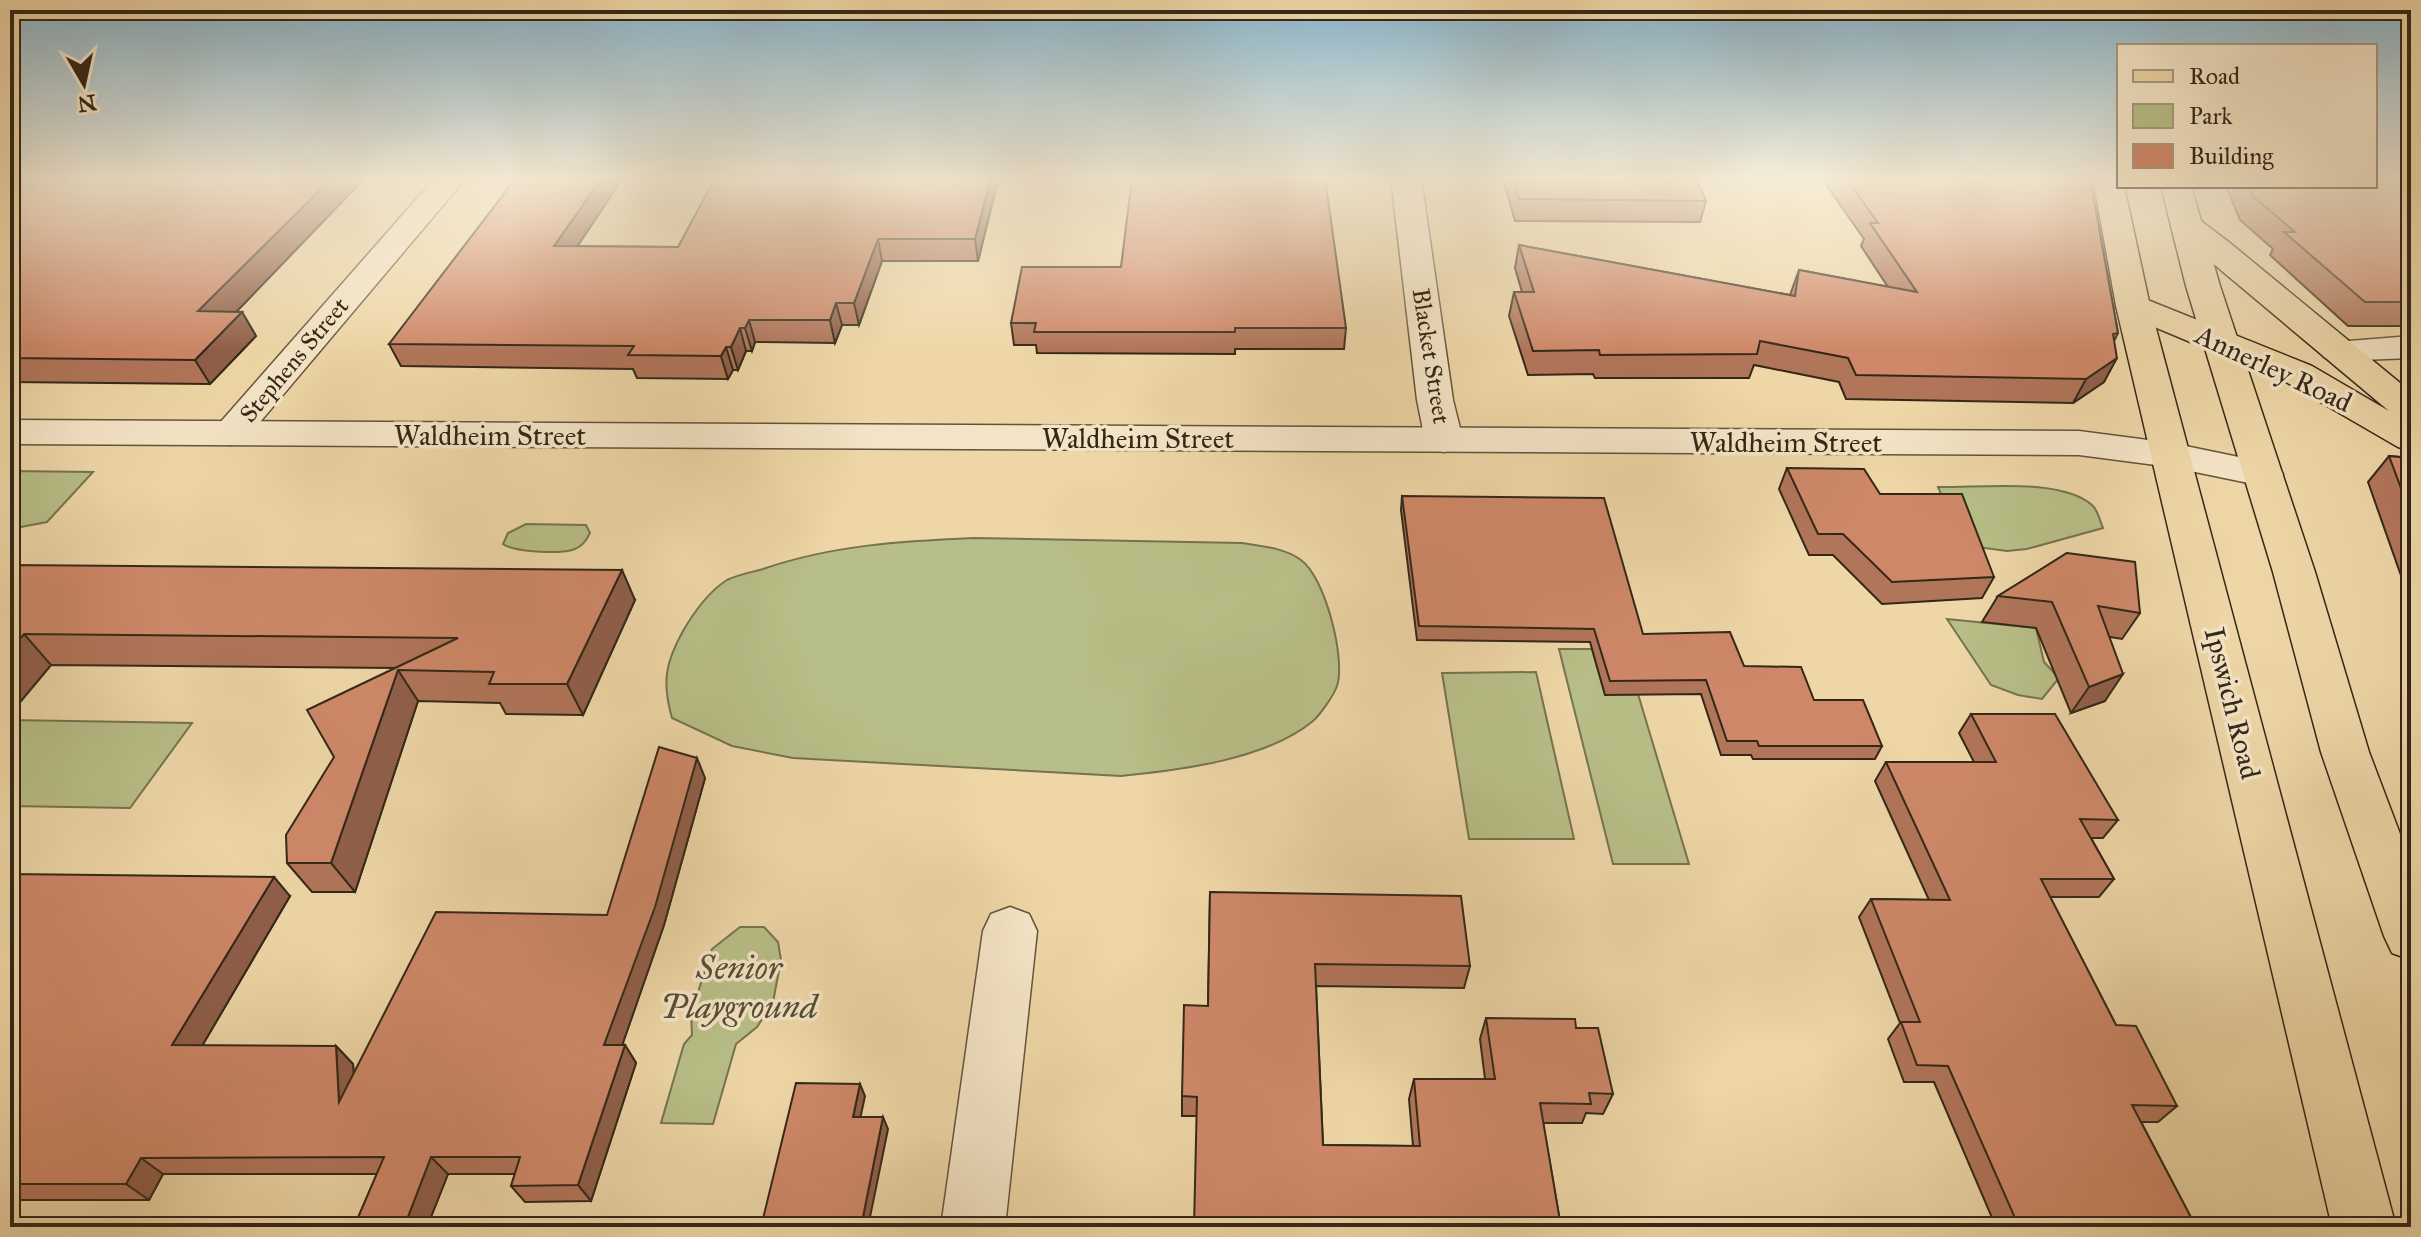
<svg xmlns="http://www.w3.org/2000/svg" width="2421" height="1237" font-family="'IM FELL Great Primer',serif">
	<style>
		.green { fill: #b8be87; stroke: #767350; stroke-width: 2 }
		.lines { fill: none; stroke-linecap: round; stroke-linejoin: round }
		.minor-casing { stroke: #62543c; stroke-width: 3 }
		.tertiary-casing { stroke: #62543c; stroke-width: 3 }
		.primary-casing { stroke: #332818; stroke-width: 3 }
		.trunk-casing { stroke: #332818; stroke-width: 3 }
		.minor { fill: #f4e4c6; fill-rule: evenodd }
		.tertiary { fill: #f4e4c6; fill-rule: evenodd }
		.primary { fill: #eed6a7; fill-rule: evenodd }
		.trunk { fill: #eed6a7; fill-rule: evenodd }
		.wall { fill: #b1755a; stroke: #332818; stroke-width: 2 }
		.shaded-wall { fill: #905f4a; stroke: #332818; stroke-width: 2 }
		.building { fill: #ce8869; stroke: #332818; stroke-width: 2 }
		.labels { text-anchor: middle; stroke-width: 7; stroke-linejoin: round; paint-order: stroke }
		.far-street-label { font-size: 24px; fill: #332818; stroke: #f4e4c6 }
		.street-label { font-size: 28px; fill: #332818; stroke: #f4e4c6 }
		.near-park-label { font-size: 34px; font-style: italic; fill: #544e34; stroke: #f4e4c6 }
	</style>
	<rect width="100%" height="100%" fill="#eed6a7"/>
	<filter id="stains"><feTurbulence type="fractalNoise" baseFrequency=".0025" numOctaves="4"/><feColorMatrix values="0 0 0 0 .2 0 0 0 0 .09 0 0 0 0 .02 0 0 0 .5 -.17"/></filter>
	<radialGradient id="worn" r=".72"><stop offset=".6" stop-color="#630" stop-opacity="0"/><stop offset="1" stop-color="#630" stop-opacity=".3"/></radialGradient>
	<!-- green -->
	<g class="green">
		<polygon points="10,471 93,472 47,522 10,529"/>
		<path d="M1938,487C1978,488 2063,477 2093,506C2098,511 2100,521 2103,528L2027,549L2007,551L1963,545Z"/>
		<path d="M526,524L586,525L590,533C586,541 582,547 572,550C558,554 514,552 503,544L508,533Z"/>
		<path d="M975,538L1242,543C1261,546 1285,548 1301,560C1325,577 1346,659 1337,686C1334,695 1320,715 1313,721C1266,760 1180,770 1121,776L793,758L732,746L672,718C662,683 665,663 683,631C694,612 708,592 727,580C737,575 752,572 763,569C832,545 903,541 975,538Z"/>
		<polygon points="1947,619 2036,628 2044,662 2059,678 2042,699 2018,695 1991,685"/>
		<polygon points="1559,649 1592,649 1605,694 1638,694 1689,864 1613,864"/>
		<polygon points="1536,672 1574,839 1469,839 1442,673"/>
		<polygon points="10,720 192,723 130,808 10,806"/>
		<polygon points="740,927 764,927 778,942 781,960 773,1002 757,1027 736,1044 713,1124 661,1123 684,1044 692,1035 691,1014 712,949"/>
	</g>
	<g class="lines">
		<defs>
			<g id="minor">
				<polygon points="435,178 466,178 244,441 231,445 218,441 212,433 218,425"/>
				<polygon points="1391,178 1421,178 1453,400 1463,440 1457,448 1444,452 1431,448 1425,440 1417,400"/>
				<polygon points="2411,336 2411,358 2336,361 2324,357 2318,350 2324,343"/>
				<polygon points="1010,907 1029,914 1037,931 1005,1227 941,1227 983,931 991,914"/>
			</g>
			<polygon id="tertiary" points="10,420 2079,431 2171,443 2263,462 2277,465 2283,474 2277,483 2263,486 2171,467 2079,455 10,444"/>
			<polygon id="primary" points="2190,219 2201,221 2230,243 2411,392 2411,421 2405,420 2411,423 2411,451 2398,447 2286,382 2121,313 2116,306 2121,299 2133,296 2145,299 2312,366 2389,411 2179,235 2174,228 2179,221"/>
			<g id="trunk">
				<polygon points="2093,178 2119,178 2119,186 2124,186 2150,306 2396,1227 2332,1227 2116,306"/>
				<polygon points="2161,186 2191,186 2220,286 2315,572 2369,752 2411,863 2411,960 2392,953 2384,936 2321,752 2273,572 2186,286"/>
			</g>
		</defs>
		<!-- minor casing -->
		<use href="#minor" class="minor-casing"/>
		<!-- tertiary casing -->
		<use href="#tertiary" class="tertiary-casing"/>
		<!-- primary casing -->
		<use href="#primary" class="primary-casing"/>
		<!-- trunk casing -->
		<use href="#trunk" class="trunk-casing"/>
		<!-- minor -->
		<use href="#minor" class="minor"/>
		<!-- tertiary -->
		<use href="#tertiary" class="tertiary"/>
		<!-- primary -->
		<use href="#primary" class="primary"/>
		<!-- trunk -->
		<use href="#trunk" class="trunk"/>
	</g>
	<!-- wall -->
	<g class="wall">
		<polygon points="10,178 365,178 236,312 242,312 256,336 210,384 10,382"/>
		<polygon points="1503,178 1695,178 1706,201 1700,222 1515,221"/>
		<polygon points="1827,178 2090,178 2118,333 2114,341 2104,382 2073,403 1846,399 1839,382 1754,365 1749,378 1595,378 1593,374 1528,375 1509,316 1514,292 1522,292 1515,268 1519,245 1790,295 1799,270 1888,287 1861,246 1864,239 1825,183"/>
		<polygon points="2411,178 2411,326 2348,326 2270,255 2273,249 2240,220 2226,186 2375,186"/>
		<polygon points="998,180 978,261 882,261 859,325 842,325 835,343 755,342 752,351 746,351 738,370 733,370 728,379 637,378 633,369 401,366 389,344 577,246 678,247"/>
		<polygon points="1011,323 1346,328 1344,349 1235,349 1235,354 1037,353 1036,345 1014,345"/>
		<polygon points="2389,456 2411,458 2411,604 2368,482"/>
		<polygon points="1787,468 1880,494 1994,577 1982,598 1882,604 1833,555 1809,555 1779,489"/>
		<polygon points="1402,496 1643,634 1744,666 1814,700 1882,746 1875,759 1753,759 1751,755 1721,755 1701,694 1605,695 1590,642 1417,640 1401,510"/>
		<polygon points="2067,553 2140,613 2122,639 2110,637 2105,701 2071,713 2036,628 1982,622 1998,596"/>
		<polygon points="10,565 635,600 583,715 506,714 500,703 418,701 355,892 312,892 287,863 395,668 51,665 21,701 10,700"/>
		<polygon points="1971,714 2118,820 2103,838 2091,838 2114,879 2099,897 2050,897 2116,1025 2177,1106 2158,1122 2141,1122 2196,1227 1996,1227 1934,1082 1904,1082 1888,1039 1900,1023 1859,917 1871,899 1929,900 1875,781 1886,762 1974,762 1959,733"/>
		<polygon points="705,778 664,925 622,1045 625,1045 636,1063 591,1201 525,1202 511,1186 515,1174 448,1174 427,1227 354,1227 377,1174 163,1174 149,1200 10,1200 10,874 290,896 202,1046 336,1046 353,1064 354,1074 607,915"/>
		<polygon points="1210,892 1470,966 1464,988 1316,986 1323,1145 1413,1146 1409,1099 1414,1079 1485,1079 1480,1039 1486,1018 1576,1028 1613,1094 1603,1114 1586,1113 1582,1123 1543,1123 1561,1227 1196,1116 1182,1116 1182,1096 1208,1006"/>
	</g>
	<!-- shaded-wall -->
	<g class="shaded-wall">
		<polygon points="332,178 365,178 213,336 198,311"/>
		<polygon points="602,178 623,178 563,268 554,246"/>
		<polygon points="991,178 998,178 998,180 978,261 975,239"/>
		<polygon points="878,239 882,261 859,325 854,303"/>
		<polygon points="836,303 842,325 835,343 830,320"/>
		<polygon points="242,312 256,336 210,384 195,360"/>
		<polygon points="749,320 755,342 752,351 745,328"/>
		<polygon points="740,328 746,351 738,370 731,347"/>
		<polygon points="726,347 733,370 728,379 721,356"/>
		<polygon points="2117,358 2104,382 2073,403 2086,379"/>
		<polygon points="622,570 635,600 583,715 567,684"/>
		<polygon points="24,634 51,665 21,701 10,689 10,650"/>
		<polygon points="398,670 418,701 355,892 331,863"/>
		<polygon points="2123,674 2105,701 2071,713 2089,687"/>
		<polygon points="697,758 705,778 664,925 616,1063 604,1045"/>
		<polygon points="274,877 290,896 192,1063 172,1045"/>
		<polygon points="625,1045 636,1063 591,1201 578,1185"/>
		<polygon points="336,1046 353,1064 357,1119 339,1102"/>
		<polygon points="860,1084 865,1096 858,1129 853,1117"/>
		<polygon points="883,1117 888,1129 868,1227 861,1227"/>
		<polygon points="431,1157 448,1174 427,1227 404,1227"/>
		<polygon points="141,1158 163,1174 149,1200 126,1184"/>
	</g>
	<!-- building -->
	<g class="building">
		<polygon points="10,178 332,178 198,311 242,312 195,360 10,358"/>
		<polygon points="516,178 602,178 554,246 678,247 715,178 991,178 975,239 878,239 854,303 836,303 830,320 749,320 745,328 740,328 731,347 726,347 721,356 628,355 634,346 389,344"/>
		<polygon points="1132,178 1325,178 1346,328 1235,328 1235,332 1034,332 1036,323 1011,323 1022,267 1121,267"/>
		<polygon points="1513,178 1695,178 1706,201 1519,199"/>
		<polygon points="1846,178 2090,178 2118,333 2113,334 2117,358 2086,379 1856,375 1848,358 1760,341 1757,354 1600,355 1599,350 1533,351 1514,292 1534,292 1519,245 1795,296 1799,270 1917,292 1870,223 1878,223"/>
		<polygon points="2375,178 2411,178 2411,302 2365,302 2284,232 2295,232 2254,197 2249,186 2375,186"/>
		<polygon points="2389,456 2411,458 2411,515"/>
		<polygon points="1787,468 1864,469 1880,494 1962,494 1994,577 1892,582 1843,534 1818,534"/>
		<polygon points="1402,496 1604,498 1643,634 1730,632 1744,666 1801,667 1814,700 1863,700 1882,746 1759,746 1757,741 1727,741 1706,680 1610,681 1594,629 1419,626"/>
		<polygon points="2067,553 2135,562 2140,613 2098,606 2123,674 2089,687 2052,602 1998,596"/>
		<polygon points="10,565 622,570 567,684 489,684 494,672 398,670 331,863 287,863 286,835 334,757 307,710 458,638 24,634 10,650"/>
		<polygon points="1971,714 2055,714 2118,820 2080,819 2114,879 2041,879 2116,1025 2136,1026 2177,1106 2132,1105 2196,1227 2019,1227 1948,1066 1917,1065 1901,1022 1920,1022 1871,899 1950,900 1886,762 1996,762"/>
		<polygon points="659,747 697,758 655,907 604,1045 625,1045 578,1185 511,1186 520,1157 431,1157 404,1227 354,1227 384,1157 141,1158 126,1184 10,1184 10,874 274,877 172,1045 336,1046 339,1102 436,912 607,915"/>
		<polygon points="1210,892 1461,896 1470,966 1315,964 1323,1145 1420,1146 1414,1079 1495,1079 1486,1018 1575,1019 1576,1028 1598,1028 1613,1094 1589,1093 1591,1104 1540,1103 1561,1227 1194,1227 1197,1097 1182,1096 1184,1005 1208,1006"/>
		<polygon points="796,1083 860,1084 853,1117 883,1117 861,1227 761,1227"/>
	</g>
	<!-- sky -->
	<linearGradient id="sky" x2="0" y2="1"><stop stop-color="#89b6cd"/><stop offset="0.51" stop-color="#f7edd7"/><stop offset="1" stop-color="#f7edd7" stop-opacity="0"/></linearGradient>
	<rect width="2421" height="351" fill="url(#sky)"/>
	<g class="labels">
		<!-- far-street labels -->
		<g class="far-street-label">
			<text transform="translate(1431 356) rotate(81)" y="8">Blacket Street</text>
			<text transform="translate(294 360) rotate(-50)" y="8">Stephens Street</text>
		</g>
		<!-- street labels -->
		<g class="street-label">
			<text transform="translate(2274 368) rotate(25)" y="10">Annerley Road</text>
			<text x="490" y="445">Waldheim Street</text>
			<text x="1138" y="448">Waldheim Street</text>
			<text x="1786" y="452">Waldheim Street</text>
			<text transform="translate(2233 703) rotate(76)" y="10">Ipswich Road</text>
		</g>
		<!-- near-park labels -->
		<g class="near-park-label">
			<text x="739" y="979">Senior<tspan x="739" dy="39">Playground</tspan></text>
		</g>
	</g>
	<!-- margin -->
	<rect width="2421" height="1237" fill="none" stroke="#eed6a7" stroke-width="40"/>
	<rect x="12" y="12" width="2397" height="1213" fill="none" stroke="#332818" stroke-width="4"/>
	<rect x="20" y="20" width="2381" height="1197" fill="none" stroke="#332818" stroke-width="2"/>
	<!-- legend -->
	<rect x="2117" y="44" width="260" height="144" fill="#f4e4c6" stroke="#a79980" stroke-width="2"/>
	<rect x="2133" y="70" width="40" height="12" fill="#eed6a7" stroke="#a79980" stroke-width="2"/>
	<text x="2189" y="84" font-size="24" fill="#332818">Road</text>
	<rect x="2133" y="104" width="40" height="24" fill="#b8be87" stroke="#a79980" stroke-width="2"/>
	<text x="2189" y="124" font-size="24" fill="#332818">Park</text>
	<rect x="2133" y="144" width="40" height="24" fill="#ce8869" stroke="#a79980" stroke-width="2"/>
	<text x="2189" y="164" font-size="24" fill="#332818">Building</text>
	<!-- north arrow -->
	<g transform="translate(84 84) rotate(171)" stroke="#f4e4c6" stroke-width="6" paint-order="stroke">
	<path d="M0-6L14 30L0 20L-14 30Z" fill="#332818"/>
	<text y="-12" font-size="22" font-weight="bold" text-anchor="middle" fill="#332818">N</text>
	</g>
	<rect width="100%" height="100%" filter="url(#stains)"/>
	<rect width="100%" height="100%" fill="url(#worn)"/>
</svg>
